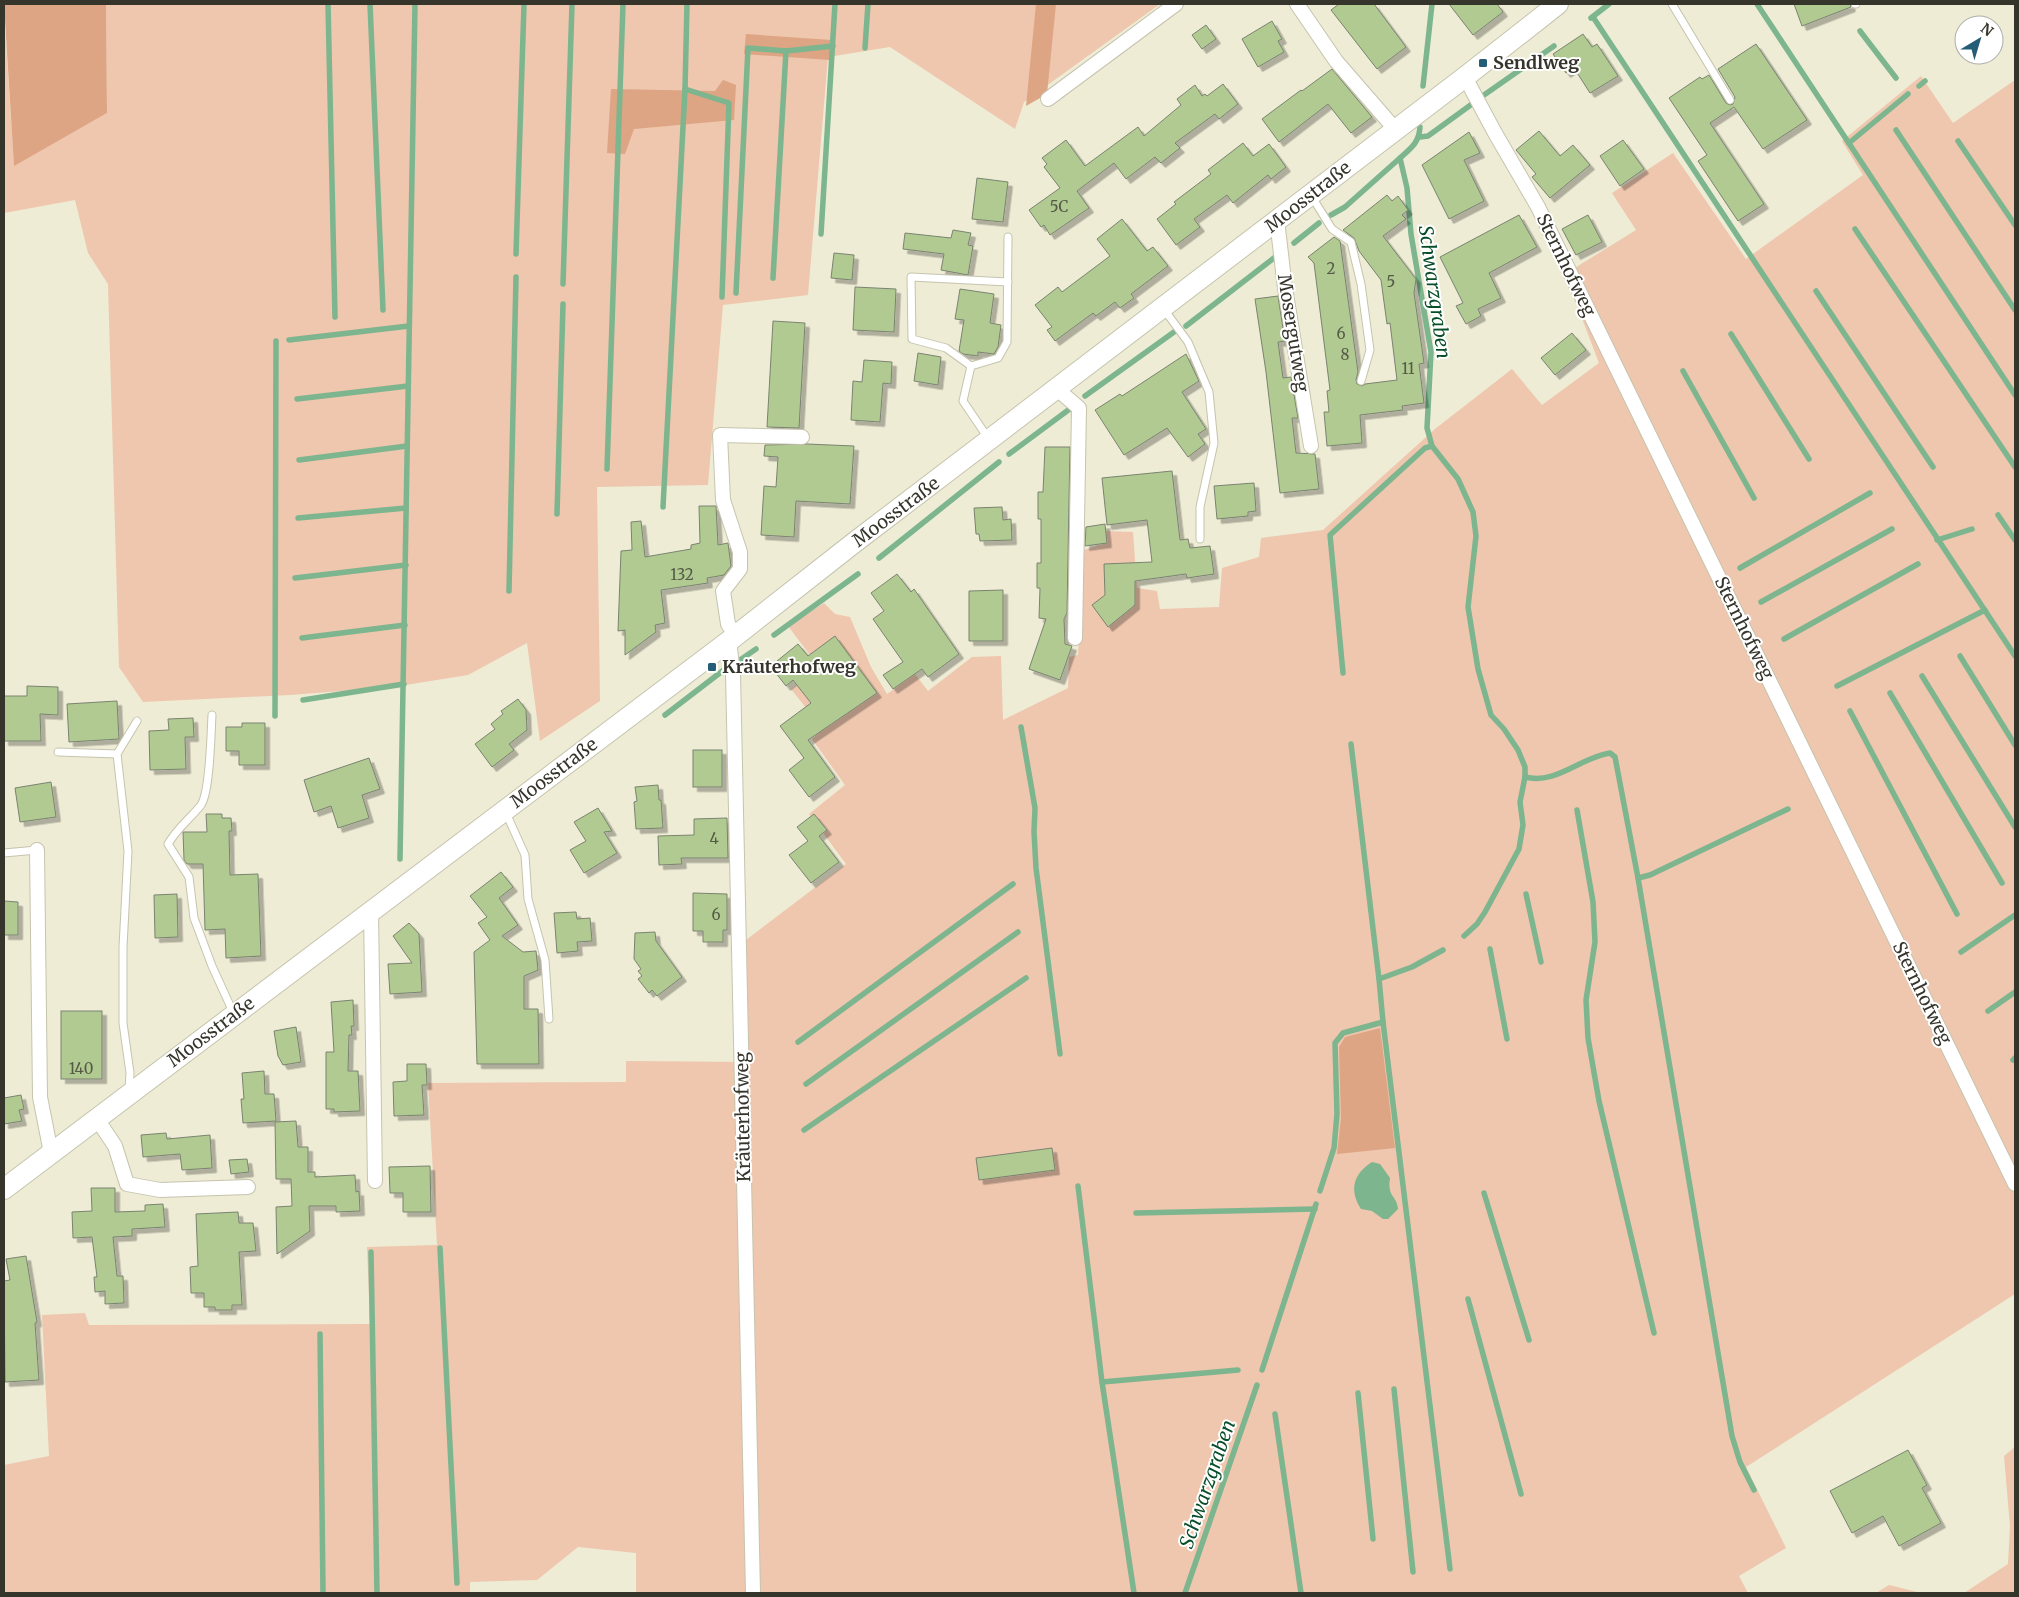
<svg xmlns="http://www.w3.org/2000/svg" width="2019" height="1597" font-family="Merriweather,serif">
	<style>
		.green { fill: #efc6ae }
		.forest { fill: #dda583 }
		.water { fill: #7cb58e }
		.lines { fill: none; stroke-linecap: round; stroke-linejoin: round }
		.stream { stroke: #7cb58e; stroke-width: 5.5 }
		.building { fill: #b0ca91; stroke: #7a8370; filter: url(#shadow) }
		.lane-casing { stroke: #c6c4ae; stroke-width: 9 }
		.street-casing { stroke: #c6c4ae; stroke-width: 16 }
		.secondary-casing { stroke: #c6c4ae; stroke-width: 22 }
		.lane { stroke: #fff; stroke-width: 7 }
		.street { stroke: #fff; stroke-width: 14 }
		.secondary { stroke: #fff; stroke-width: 20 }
		.poi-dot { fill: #235d76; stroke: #fff; stroke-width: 2 }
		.labels { text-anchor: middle; stroke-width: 4; stroke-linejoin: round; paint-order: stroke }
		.number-label { font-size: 15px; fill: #545a45 }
		.poi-label { font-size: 18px; font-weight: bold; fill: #36352c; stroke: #fff; text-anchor: start }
		.street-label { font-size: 18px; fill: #36352c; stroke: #fff }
		.water-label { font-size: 19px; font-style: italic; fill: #084e29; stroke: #fff }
	</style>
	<defs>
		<filter id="shadow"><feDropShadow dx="4.5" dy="4.5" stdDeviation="0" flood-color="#0004"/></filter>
	</defs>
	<rect width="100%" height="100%" fill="#eeecd5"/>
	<!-- green -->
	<g class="green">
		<polygon points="106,4 1160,4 1024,102 1015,129 890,47 828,57 808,295 723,305 708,485 597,487 600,701 540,741 527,643 468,675 393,687 290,695 143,702 119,667 108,284 88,253 75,200 4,213 4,13 14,165 107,113"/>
		<polygon points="1921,76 1953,123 2015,80 2015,1294 1746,1467 1786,1548 1739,1576 1748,1593 636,1593 636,1553 578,1547 537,1580 470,1582 470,1593 4,1593 4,1465 49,1456 42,1315 85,1313 89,1325 370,1324 367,1247 437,1245 428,1083 626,1082 626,1061 749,1062 746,940 846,864 809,814 845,785 812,739 823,729 791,689 819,667 788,626 824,603 835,614 850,617 871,667 887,694 915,674 928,691 972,657 1001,656 1003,720 1068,688 1069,657 1078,655 1084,550 1105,543 1105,531 1133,532 1137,588 1157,591 1160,609 1219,607 1222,568 1259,557 1261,538 1323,530 1435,429 1512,369 1542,405 1599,363 1565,274 1636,230 1612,193 1673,153 1746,259 1863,175 1842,141"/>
		<polygon points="2015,1447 2015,1593 1964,1593 2008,1564 2010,1526 2004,1456"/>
		<polygon points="1889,1585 1921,1593 1876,1593"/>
	</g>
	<!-- forest -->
	<g class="forest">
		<polygon points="4,4 106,4 107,113 14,166"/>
		<polygon points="1036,4 1056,4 1047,94 1026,106"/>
		<polygon points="746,34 831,40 830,60 744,54"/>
		<polygon points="723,80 736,85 734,120 634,129 625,154 607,153 611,89 715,91"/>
		<polygon points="1380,1028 1395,1148 1337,1154 1341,1118 1339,1047 1345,1037"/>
	</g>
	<!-- water -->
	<path class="water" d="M1372,1162L1380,1164L1390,1178C1387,1198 1397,1195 1398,1209L1388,1219H1383L1372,1211L1361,1209C1349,1190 1353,1174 1372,1162Z"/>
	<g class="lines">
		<!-- stream -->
		<g class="stream">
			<polyline points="328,4 335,317"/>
			<polyline points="370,4 383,310"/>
			<polyline points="1757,4 2015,395"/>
			<polyline points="1593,17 2015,656"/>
			<polyline points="1591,18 1609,4"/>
			<polyline points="1860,31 1896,78"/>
			<polyline points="865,48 868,4"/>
			<polyline points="1423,86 1432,4"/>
			<polyline points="1919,86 1925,81"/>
			<polyline points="685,89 729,103 722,297"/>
			<polyline points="1484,95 1554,46"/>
			<path d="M1420,127C1419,143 1411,148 1400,158L1407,188L1411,234L1431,352L1427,428L1432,446L1458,479L1473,512L1476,536L1468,607L1478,669L1491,715L1504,729L1518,750L1525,767V777L1520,802L1523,825L1519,849L1485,912L1477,924L1464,936"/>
			<polyline points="1896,130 2015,310"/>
			<polyline points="1420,137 1428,136 1472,104"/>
			<polyline points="1958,141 2015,225"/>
			<polyline points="1849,143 1908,94"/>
			<polyline points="1331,215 1345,207 1400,158"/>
			<polyline points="1855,229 2015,467"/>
			<polyline points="821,234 835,4"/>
			<polyline points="1294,243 1319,223"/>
			<polyline points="516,254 524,4"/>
			<polyline points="773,278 786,51 833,46"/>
			<polyline points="563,284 572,4"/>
			<polyline points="1816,291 1933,467"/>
			<polyline points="736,293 748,48 786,51"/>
			<polyline points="1186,326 1279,254"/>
			<polyline points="1731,334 1809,459"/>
			<polyline points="289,340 409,326"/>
			<polyline points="1683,371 1754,498"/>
			<polyline points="1085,396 1174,332"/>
			<polyline points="297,399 408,386"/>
			<polyline points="1009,454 1071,408"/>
			<polyline points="299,460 407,446"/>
			<polyline points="607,469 623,4"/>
			<polyline points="663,507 685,89 687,4"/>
			<polyline points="557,514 563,304"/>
			<polyline points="1998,515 2015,540"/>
			<polyline points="298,518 406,508"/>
			<polyline points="1937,540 1972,529"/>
			<polyline points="879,558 999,462"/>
			<polyline points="1740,568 1870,493"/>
			<polyline points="295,578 406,565"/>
			<polyline points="509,591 516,277"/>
			<polyline points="1761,602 1892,529"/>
			<polyline points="774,635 858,574"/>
			<polyline points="302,638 405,625"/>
			<polyline points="1784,639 1918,564"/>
			<polyline points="1960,656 2015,745"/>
			<polyline points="740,660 756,649"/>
			<polyline points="1343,673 1330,535 1425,448 1432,446"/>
			<polyline points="1922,676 2015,827"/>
			<polyline points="1837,686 1985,610"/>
			<polyline points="1890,693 2002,883"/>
			<polyline points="303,700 404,684"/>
			<polyline points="1850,711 1957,914"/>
			<polyline points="665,715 725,669"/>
			<polyline points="275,716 276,341"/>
			<polyline points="1021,727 1035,808 1034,832 1036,868 1060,1054"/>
			<polyline points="1351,744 1379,979"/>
			<path d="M1525,777C1556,785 1581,757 1610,753L1615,757L1638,878L1732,1436L1740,1462L1754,1490"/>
			<polyline points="1577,810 1593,902 1595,942 1586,1000 1588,1038 1599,1101 1654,1333"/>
			<polyline points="400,859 415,4"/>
			<polyline points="1638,878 1650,875 1788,809"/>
			<polyline points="1526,894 1541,962"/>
			<polyline points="1490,949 1507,1039"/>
			<polyline points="1961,952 2015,915"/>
			<polyline points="1988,1011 2015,992"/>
			<polyline points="1383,1022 1450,1569"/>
			<polyline points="798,1042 1013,884"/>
			<polyline points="2013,1060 2015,1058"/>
			<polyline points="806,1084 1018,932"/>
			<polyline points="804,1130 1026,978"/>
			<polyline points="1078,1186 1102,1382 1134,1593"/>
			<polyline points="1320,1191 1334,1148 1337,1114 1335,1043 1343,1033 1383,1022 1379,979 1412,967 1443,950"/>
			<polyline points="1484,1193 1529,1340"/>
			<polyline points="1136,1213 1315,1209"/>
			<polyline points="440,1248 457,1583"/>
			<polyline points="371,1252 377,1593"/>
			<polyline points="1468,1299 1521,1494"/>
			<polyline points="320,1334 323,1593"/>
			<polyline points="1262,1370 1316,1204"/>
			<polyline points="1102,1382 1238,1370"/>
			<polyline points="1394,1389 1413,1572"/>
			<polyline points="1358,1393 1373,1539"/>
			<polyline points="1275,1414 1301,1593"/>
			<polyline points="1185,1593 1257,1385"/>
		</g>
	</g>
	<!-- building -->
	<g class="building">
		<polygon points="1339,4 1374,4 1406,47 1377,69 1331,10"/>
		<polygon points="1449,4 1497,4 1503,12 1473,35"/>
		<polygon points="1794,4 1850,4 1851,7 1802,26"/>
		<polygon points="1272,21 1282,39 1278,41 1284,52 1258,67 1242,39"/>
		<polygon points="1206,25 1216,39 1202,49 1192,35"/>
		<polygon points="1583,34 1592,47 1597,44 1618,76 1590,93 1574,68 1566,73 1553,54"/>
		<polygon points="1756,44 1807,120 1763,149 1734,107 1710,123 1764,204 1738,221 1698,161 1707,155 1669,98 1700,77 1702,79 1709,75 1726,103 1730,105 1733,104 1735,97 1718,69"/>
		<polygon points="1332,69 1372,117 1351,133 1328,104 1279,142 1262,119 1301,90 1302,91"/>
		<polygon points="1223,84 1238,104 1219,119 1215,114 1175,143 1180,148 1161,163 1155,157 1126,179 1114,163 1077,191 1089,208 1050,235 1044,225 1041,227 1029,210 1060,188 1044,167 1047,164 1042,158 1066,140 1085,166 1138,127 1144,136 1181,105 1177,99 1195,85 1202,96 1205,94 1207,96"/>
		<polygon points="1539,131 1560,156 1573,145 1590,165 1550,198 1532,177 1536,174 1516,150"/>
		<polygon points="1469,132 1480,153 1464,160 1484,201 1449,219 1422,165"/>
		<polygon points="1623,140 1644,169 1620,186 1600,156"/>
		<polygon points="1243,143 1253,156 1269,144 1286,167 1271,179 1268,175 1233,203 1227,195 1194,219 1200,227 1176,245 1157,219 1176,204 1174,202 1211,174 1208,170"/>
		<polygon points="977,178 1008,182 1003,222 972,219"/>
		<polygon points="1387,195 1392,201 1398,196 1408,210 1402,215 1406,219 1383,236 1416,279 1414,293 1424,363 1419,364 1424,403 1402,406 1403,410 1360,415 1362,443 1327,446 1324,412 1329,412 1327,391 1330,390 1314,263 1308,257 1334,237 1340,241 1358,372 1356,380 1357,384 1362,386 1365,384 1397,380 1390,323 1387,324 1381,280 1359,251 1354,238 1343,230"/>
		<polygon points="1519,215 1537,247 1489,273 1501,298 1478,309 1481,316 1466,324 1456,306 1463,303 1440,257"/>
		<polygon points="1588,215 1602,242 1576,255 1562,229"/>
		<polygon points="1122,219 1147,251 1153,247 1168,266 1131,294 1134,298 1120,308 1115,302 1096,316 1093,313 1055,341 1047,330 1052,327 1035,305 1058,287 1062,292 1110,256 1097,239"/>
		<polygon points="953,230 971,233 968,245 973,246 968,275 941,270 944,254 903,249 905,233 951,238"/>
		<polygon points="834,253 854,255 852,280 831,278"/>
		<polygon points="855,287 896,289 894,332 853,330"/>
		<polygon points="960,289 994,294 990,323 1001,325 998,347 994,354 978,352 978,356 963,354 959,351 964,320 955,319"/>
		<polygon points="1278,296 1285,341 1278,342 1283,378 1291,377 1298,418 1292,418 1296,453 1315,454 1319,489 1280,493 1266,372 1255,299"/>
		<polygon points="773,321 805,323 799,428 767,427"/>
		<polygon points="1572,333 1586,350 1555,375 1541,358"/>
		<polygon points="918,353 941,357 938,385 914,381"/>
		<polygon points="1186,354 1199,381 1182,392 1206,429 1198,434 1205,444 1188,457 1167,428 1124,455 1095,410 1120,394 1122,396"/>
		<polygon points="864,360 892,362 891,384 883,383 880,422 851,420 853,381 862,382"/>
		<polygon points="807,444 854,446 850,504 796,501 794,537 761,535 764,486 776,487 778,457 764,456 765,445"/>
		<polygon points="1045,447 1070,447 1067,613 1064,619 1065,644 1072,646 1060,680 1029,669 1046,619 1039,618 1040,588 1037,588 1037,563 1041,563 1041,519 1038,519 1038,492 1043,492"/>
		<polygon points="1172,471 1180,540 1188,539 1190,548 1210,546 1214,574 1187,578 1186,574 1135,581 1135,605 1108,627 1092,605 1105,595 1104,564 1152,562 1147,520 1107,525 1102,478"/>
		<polygon points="1254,483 1256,511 1248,512 1248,516 1217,519 1214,486"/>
		<polygon points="699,506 716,506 718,545 728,543 731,566 724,575 707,578 708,583 661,590 665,623 655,625 656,632 625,655 625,630 618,631 621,551 632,550 631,522 641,521 645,557 691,549 691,545 700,543"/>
		<polygon points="1002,507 1003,520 1011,519 1012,540 980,541 979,534 976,534 974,508"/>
		<polygon points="1105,524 1107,543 1085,546 1086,527"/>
		<polygon points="897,574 911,592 914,589 959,654 928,677 922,669 893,689 883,675 903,662 873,619 884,611 871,593"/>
		<polygon points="1003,590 1003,641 969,641 969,591"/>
		<polygon points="835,636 877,693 808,740 835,777 809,797 789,770 804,758 780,726 811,703 793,680 786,686 772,668 778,662 777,661 798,644 808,656"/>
		<polygon points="27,686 58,687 58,715 40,714 41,741 4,741 4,696 27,696"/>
		<polygon points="518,699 526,710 527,730 509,744 514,750 492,767 475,744 495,729 491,724 503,714 501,711"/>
		<polygon points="117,701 119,739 69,742 67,704"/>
		<polygon points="193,718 194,737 185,737 186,769 150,770 149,731 169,730 168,719"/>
		<polygon points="242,723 265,723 265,765 239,765 239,751 226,751 226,727 242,727"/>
		<rect x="693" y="750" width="29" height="37"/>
		<polygon points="369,758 380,789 362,795 369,818 338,828 331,806 314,812 304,780"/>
		<polygon points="51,782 56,817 20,822 15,788"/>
		<polygon points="658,785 659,800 661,800 663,828 636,829 634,802 637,801 635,787"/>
		<polygon points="598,808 612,831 604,832 617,853 584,873 570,850 586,841 574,822"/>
		<polygon points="206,814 222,814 222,818 231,818 232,831 229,831 230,875 258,874 261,956 226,958 225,929 205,930 203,864 187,864 184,860 183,832 207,832"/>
		<polygon points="814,814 827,830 819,836 839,862 811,883 789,855 808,841 797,827"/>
		<polygon points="727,818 728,858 681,858 682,864 659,865 658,836 694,835 694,819"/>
		<polygon points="501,872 513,887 499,898 518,925 502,936 523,952 536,951 538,970 524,976 524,1009 538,1009 539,1064 477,1064 474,952 490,940 478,923 487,917 470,896"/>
		<polygon points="693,893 727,894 727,930 723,930 723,942 703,942 703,931 693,931"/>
		<polygon points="177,894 178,937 155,938 154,895"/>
		<polygon points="4,901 18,902 18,935 4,935"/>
		<polygon points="576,912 577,919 590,918 592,941 577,942 578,951 557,953 554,913"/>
		<polygon points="409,923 419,934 422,992 390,994 388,964 412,963 393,936"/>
		<polygon points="655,932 656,941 682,977 657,996 652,990 649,993 638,979 642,976 638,971 641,969 634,959 635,933"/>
		<polygon points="353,1000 354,1026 351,1026 352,1035 349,1035 348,1071 358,1071 360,1111 334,1112 334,1109 326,1109 326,1052 334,1052 331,1002"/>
		<rect x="61" y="1011" width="41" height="68"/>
		<polygon points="296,1027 301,1062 283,1065 278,1056 274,1031"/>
		<polygon points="407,1064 426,1064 427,1085 422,1085 424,1115 394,1116 393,1082 407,1081"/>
		<polygon points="264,1071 265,1094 274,1094 276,1121 243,1123 241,1099 244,1099 242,1073"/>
		<polygon points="21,1095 24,1109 19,1110 22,1121 4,1124 4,1098"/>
		<polygon points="296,1121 298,1147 308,1147 308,1172 315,1172 315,1177 355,1175 356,1192 359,1191 360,1211 336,1212 336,1206 309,1206 310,1231 277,1254 276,1207 292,1206 291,1179 276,1179 275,1122"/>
		<polygon points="166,1133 167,1139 210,1135 212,1168 182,1170 180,1154 143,1157 141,1135"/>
		<polygon points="1052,1148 1055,1170 979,1180 976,1158"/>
		<polygon points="247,1159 249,1172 231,1174 229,1160"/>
		<polygon points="430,1166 431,1212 403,1212 403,1193 390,1193 389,1167"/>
		<polygon points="91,1188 115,1188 115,1212 145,1211 145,1205 163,1204 165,1227 132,1229 132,1236 113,1237 117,1276 123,1276 124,1303 105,1304 105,1291 95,1292 94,1277 97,1277 92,1237 73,1238 72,1212 92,1211"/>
		<polygon points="238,1212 239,1223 253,1223 256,1251 239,1252 242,1305 232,1305 232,1310 215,1310 215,1307 204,1307 204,1293 191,1293 190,1267 198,1266 196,1214"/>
		<polygon points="26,1256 37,1322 35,1323 39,1380 5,1382 4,1281 10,1280 6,1259"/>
		<polygon points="1908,1450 1927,1485 1922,1488 1941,1523 1899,1546 1883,1516 1852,1533 1830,1491"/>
	</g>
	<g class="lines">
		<defs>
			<g id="lane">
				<polyline points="1672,4 1730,100"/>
				<polyline points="1855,4 1856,4"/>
				<polyline points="1312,197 1332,229 1351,242 1361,284 1370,350 1361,381"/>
				<polyline points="1163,308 1188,342 1209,392 1214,443 1200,507 1200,539"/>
				<polyline points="971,366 946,348 912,339 911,277 1008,282"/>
				<polyline points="988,438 963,401 971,366 998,358 1007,342 1008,237"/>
				<path d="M212,715C211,733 210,792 201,805C190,819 178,827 168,844L189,877L194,918L212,966L233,1012"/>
				<polyline points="58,752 117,754"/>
				<polyline points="506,813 525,855 528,899 545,960 549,1019"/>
				<polyline points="4,853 37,850"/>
				<polyline points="129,1089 130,1073 123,1023 123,947 128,851 117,754 137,721"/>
			</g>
			<g id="street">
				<polyline points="1297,4 1336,61 1395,129"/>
				<polyline points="1465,77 1495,133 1538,207 2015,1184"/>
				<polyline points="1048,99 1176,4"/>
				<polyline points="1277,220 1285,288 1311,446"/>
				<polyline points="1057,389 1079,408 1075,638"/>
				<polyline points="736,636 728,624 723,591 740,569 740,552 723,500 720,435 802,437"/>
				<polyline points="729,641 733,673 753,1593"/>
				<polyline points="37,850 40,1097 51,1153"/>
				<polyline points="371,911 375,1181"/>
				<polyline points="97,1119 115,1146 127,1184 160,1190 248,1187"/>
			</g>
			<polyline id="secondary" points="4,1189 729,641 855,542 1465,77 1558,4"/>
		</defs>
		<!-- lane casing -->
		<use href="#lane" class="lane-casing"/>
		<!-- street casing -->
		<use href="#street" class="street-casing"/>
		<!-- secondary casing -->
		<use href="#secondary" class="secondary-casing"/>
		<!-- lane -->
		<use href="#lane" class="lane"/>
		<!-- street -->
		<use href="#street" class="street"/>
		<!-- secondary -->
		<use href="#secondary" class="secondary"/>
	</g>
	<!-- markers -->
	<g class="poi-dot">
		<rect x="1478" y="58" width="10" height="10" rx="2.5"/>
		<rect x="707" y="662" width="10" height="10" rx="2.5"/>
	</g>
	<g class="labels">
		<!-- number labels -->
		<g class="number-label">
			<text x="1059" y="212">5C</text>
			<text x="1331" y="274">2</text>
			<text x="1391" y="287">5</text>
			<text x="1341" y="339">6</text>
			<text x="1345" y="360">8</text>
			<text x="1408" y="374">11</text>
			<text x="682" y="580">132</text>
			<text x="714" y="844">4</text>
			<text x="716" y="920">6</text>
			<text x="81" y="1074">140</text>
		</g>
		<!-- poi labels -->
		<g class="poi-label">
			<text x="1493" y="69">Sendlweg</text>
			<text x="722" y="673">Kräuterhofweg</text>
		</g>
		<!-- street labels -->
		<g class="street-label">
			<text transform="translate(1308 197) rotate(-38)" y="6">Moosstraße</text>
			<text transform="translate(1566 265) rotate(64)" y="6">Sternhofweg</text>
			<text transform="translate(1293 333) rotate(81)" y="6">Mosergutweg</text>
			<text transform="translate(896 512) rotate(-37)" y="6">Moosstraße</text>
			<text transform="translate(1744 628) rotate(64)" y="6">Sternhofweg</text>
			<text transform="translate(554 773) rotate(-37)" y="6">Moosstraße</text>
			<text transform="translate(1922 993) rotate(64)" y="6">Sternhofweg</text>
			<text transform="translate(211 1032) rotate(-37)" y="6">Moosstraße</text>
			<text transform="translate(743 1117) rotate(-91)" y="6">Kräuterhofweg</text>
		</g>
		<!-- water labels -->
		<g class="water-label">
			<text transform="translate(1435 292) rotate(82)" y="7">Schwarzgraben</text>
			<text transform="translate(1207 1484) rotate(-71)" y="7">Schwarzgraben</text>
		</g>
	</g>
	<!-- border -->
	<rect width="2019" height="1597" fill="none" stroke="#36352c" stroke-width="10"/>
	<!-- north arrow -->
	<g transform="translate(1979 40) rotate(38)"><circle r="24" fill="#ffffff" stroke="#afaeab"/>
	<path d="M0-4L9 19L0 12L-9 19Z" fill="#235d76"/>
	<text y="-8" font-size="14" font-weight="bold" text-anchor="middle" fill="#36352c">N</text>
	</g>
</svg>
